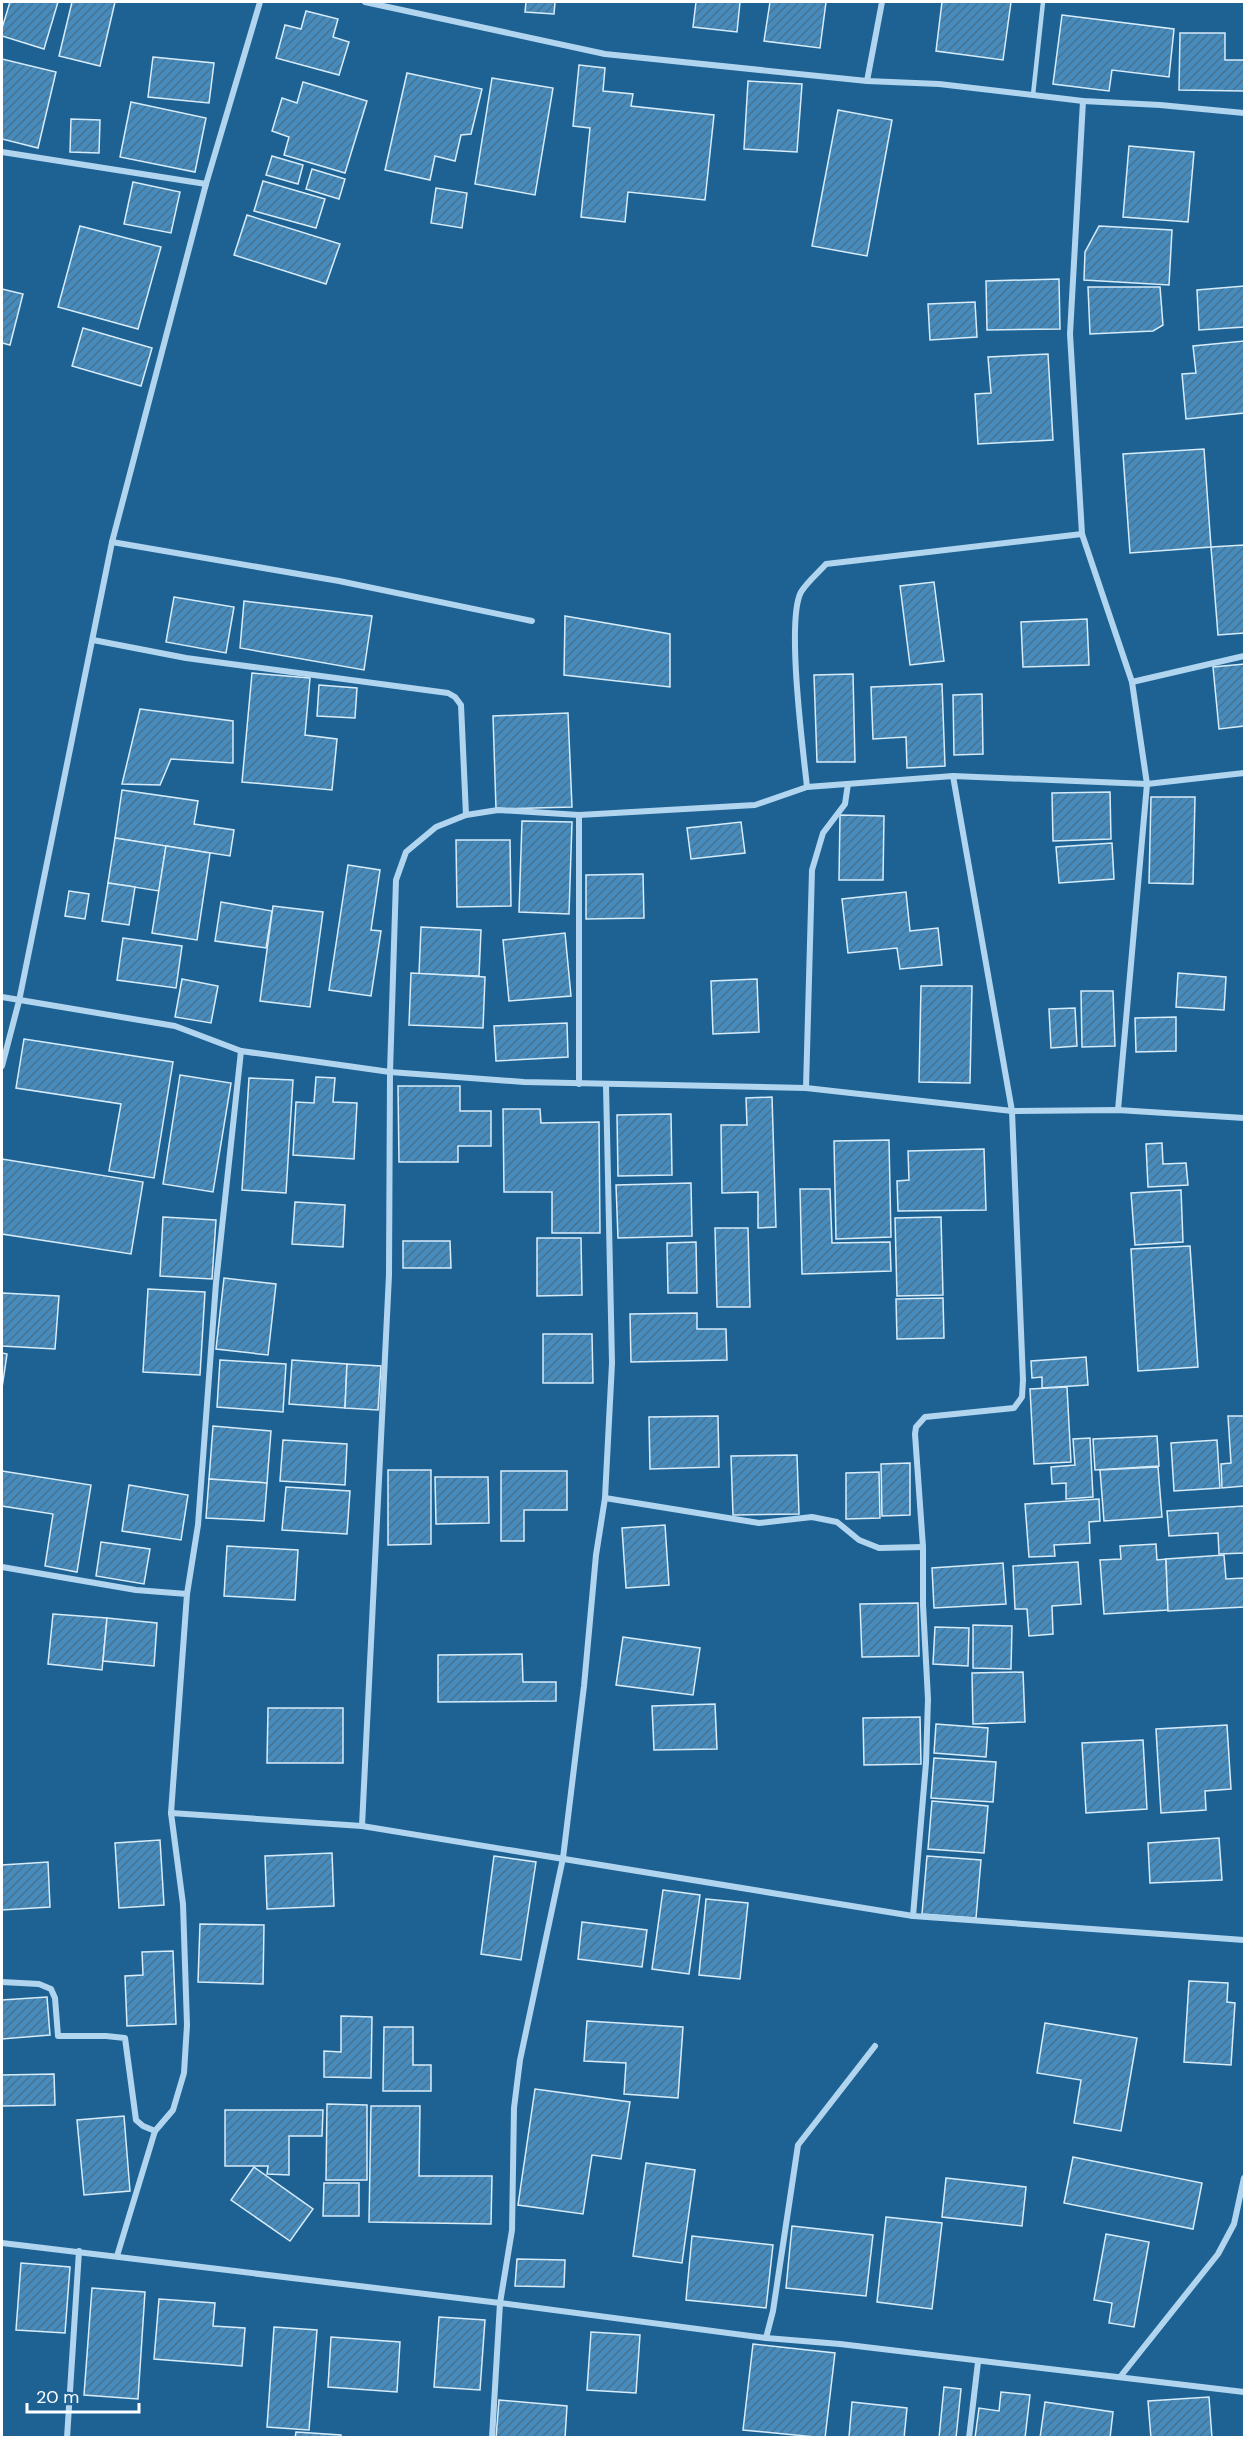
<svg xmlns="http://www.w3.org/2000/svg" width="1246" height="2439" font-family="'DM Sans',sans-serif">
	<style>
		.building { fill: url(#building-hatch); stroke: #d7ecfa; stroke-width: 1.5 }
		.lines { fill: none; stroke-linecap: round; stroke-linejoin: round }
		.service { stroke: #b1d5ef; stroke-width: 4.5 }
		.minor { stroke: #b1d5ef; stroke-width: 6 }
	</style>
	<defs>
		<pattern id="building-hatch" width="6" height="6" patternUnits="userSpaceOnUse" patternTransform="scale(1.5)"><rect width="6" height="6" fill="#468bbb"/><path d="M-1 1l2-2M0 6l6-6M5 7l2-2" fill="none" stroke="#48728f"/></pattern>
	</defs>
	<rect width="100%" height="100%" fill="#1e6294"/>
	<!-- building -->
	<g class="building">
		<polygon points="10,2 58,2 44,49 2,36 2,28"/>
		<polygon points="72,2 115,2 100,66 59,56"/>
		<polygon points="526,2 555,2 554,14 525,12"/>
		<polygon points="696,2 740,2 737,32 693,27"/>
		<polygon points="770,2 826,2 820,48 764,41"/>
		<polygon points="942,2 1011,2 1003,60 936,51"/>
		<polygon points="306,11 338,19 333,37 349,42 339,75 276,58 285,25 301,29"/>
		<polygon points="1062,15 1174,29 1169,77 1112,70 1109,91 1053,84"/>
		<polygon points="1180,33 1225,33 1225,60 1244,60 1244,91 1179,90"/>
		<polygon points="153,57 214,63 209,103 148,97"/>
		<polygon points="2,59 56,72 38,148 2,139"/>
		<polygon points="579,65 605,68 603,91 633,94 631,106 714,115 705,200 628,192 625,222 581,217 590,128 573,126"/>
		<polygon points="407,73 482,89 471,134 461,135 455,161 435,156 430,180 385,170"/>
		<polygon points="492,78 553,88 535,195 475,184"/>
		<polygon points="748,81 802,84 797,152 744,149"/>
		<polygon points="303,82 367,101 345,173 284,155 289,137 272,131 282,98 297,103"/>
		<polygon points="131,102 206,118 195,172 120,157"/>
		<polygon points="838,110 892,120 867,256 812,246"/>
		<polygon points="71,119 100,120 99,153 70,152"/>
		<polygon points="1129,146 1194,152 1188,222 1123,217"/>
		<polygon points="272,156 303,165 298,184 266,175"/>
		<polygon points="312,169 345,179 339,199 306,189"/>
		<polygon points="263,181 325,199 316,228 254,211"/>
		<polygon points="133,182 180,192 171,233 124,224"/>
		<polygon points="436,188 467,193 462,228 431,223"/>
		<polygon points="247,215 340,244 326,284 234,255"/>
		<polygon points="80,226 161,247 138,329 58,307"/>
		<polygon points="1099,226 1172,230 1169,285 1084,280 1085,252"/>
		<polygon points="1059,279 1060,329 987,330 986,281"/>
		<polygon points="1244,286 1244,327 1199,330 1197,290"/>
		<polygon points="1088,287 1160,287 1163,325 1153,331 1090,334"/>
		<polygon points="2,289 23,294 10,345 2,343"/>
		<polygon points="975,302 977,337 930,340 928,304"/>
		<polygon points="83,328 152,348 141,386 72,366"/>
		<polygon points="1244,341 1244,413 1186,419 1182,374 1196,373 1193,346"/>
		<polygon points="1048,354 1053,440 978,444 975,394 991,393 988,357"/>
		<polygon points="1204,449 1211,547 1130,553 1123,454"/>
		<polygon points="1244,545 1244,633 1218,635 1211,547"/>
		<polygon points="934,582 944,661 910,665 900,586"/>
		<polygon points="174,597 234,607 226,653 166,642"/>
		<polygon points="244,601 372,616 364,670 240,648"/>
		<polygon points="565,616 670,634 670,687 564,675"/>
		<polygon points="1087,619 1089,665 1023,667 1021,622"/>
		<polygon points="1244,664 1244,726 1219,729 1213,667"/>
		<polygon points="252,673 310,678 305,735 337,739 332,790 242,782"/>
		<polygon points="853,674 855,762 817,762 814,675"/>
		<polygon points="942,684 945,766 907,768 906,737 873,739 871,687"/>
		<polygon points="319,685 357,688 355,718 317,716"/>
		<polygon points="982,694 983,754 954,755 953,695"/>
		<polygon points="140,709 233,721 233,763 171,759 160,785 122,784"/>
		<polygon points="568,713 572,807 496,809 493,716"/>
		<polygon points="122,790 198,801 194,824 234,830 230,856 115,838"/>
		<polygon points="1110,792 1111,839 1053,841 1052,793"/>
		<polygon points="1151,797 1195,797 1193,884 1149,883"/>
		<polygon points="840,815 884,816 883,880 839,880"/>
		<polygon points="522,821 572,822 569,914 519,912"/>
		<polygon points="741,822 745,853 691,859 687,828"/>
		<polygon points="115,838 166,846 159,891 108,883"/>
		<polygon points="456,840 510,840 511,906 457,907"/>
		<polygon points="1112,843 1114,879 1059,883 1056,847"/>
		<polygon points="166,846 210,853 197,940 152,933"/>
		<polygon points="348,865 380,870 371,930 381,931 371,996 329,990"/>
		<polygon points="643,874 644,918 586,919 586,875"/>
		<polygon points="108,883 135,887 129,925 102,921"/>
		<polygon points="69,891 89,894 85,919 65,916"/>
		<polygon points="906,892 910,931 938,928 942,965 900,969 897,948 848,953 842,899"/>
		<polygon points="221,902 272,911 266,948 215,941"/>
		<polygon points="273,906 323,912 310,1007 260,1001"/>
		<polygon points="421,927 481,930 479,976 419,974"/>
		<polygon points="565,933 571,996 509,1001 503,940"/>
		<polygon points="123,938 182,946 176,988 117,980"/>
		<polygon points="411,973 485,977 483,1028 409,1025"/>
		<polygon points="1178,973 1226,977 1224,1010 1176,1007"/>
		<polygon points="182,979 218,986 211,1023 175,1017"/>
		<polygon points="757,979 759,1032 713,1034 711,981"/>
		<polygon points="921,986 972,986 970,1083 919,1082"/>
		<polygon points="1081,991 1113,991 1115,1046 1082,1047"/>
		<polygon points="1075,1008 1077,1046 1051,1048 1049,1009"/>
		<polygon points="1176,1017 1176,1051 1136,1052 1135,1018"/>
		<polygon points="567,1023 568,1057 496,1061 494,1026"/>
		<polygon points="24,1039 173,1062 154,1178 109,1171 121,1104 16,1088"/>
		<polygon points="180,1075 231,1083 213,1192 163,1184"/>
		<polygon points="316,1077 335,1078 333,1102 357,1103 354,1159 293,1155 296,1102 314,1103"/>
		<polygon points="249,1078 293,1080 286,1193 242,1190"/>
		<polygon points="398,1086 460,1086 460,1111 491,1111 491,1146 458,1146 458,1162 399,1162"/>
		<polygon points="772,1097 776,1227 758,1228 758,1192 722,1193 721,1125 747,1125 746,1098"/>
		<polygon points="503,1109 540,1109 541,1123 599,1122 600,1233 552,1233 552,1192 504,1192"/>
		<polygon points="671,1114 672,1175 618,1176 617,1115"/>
		<polygon points="889,1140 891,1237 836,1239 834,1141"/>
		<polygon points="1162,1143 1163,1164 1186,1163 1188,1185 1148,1187 1146,1144"/>
		<polygon points="984,1149 986,1210 898,1211 897,1181 909,1180 908,1151"/>
		<polygon points="2,1159 143,1182 131,1254 2,1234"/>
		<polygon points="691,1183 692,1236 618,1238 616,1185"/>
		<polygon points="800,1189 830,1189 832,1243 890,1242 891,1271 802,1274"/>
		<polygon points="1181,1190 1183,1242 1135,1245 1131,1193"/>
		<polygon points="295,1202 345,1205 343,1247 292,1244"/>
		<polygon points="163,1217 216,1220 212,1279 160,1276"/>
		<polygon points="941,1217 943,1295 897,1296 895,1218"/>
		<polygon points="715,1228 748,1228 750,1307 717,1307"/>
		<polygon points="537,1238 581,1238 582,1295 537,1296"/>
		<polygon points="403,1241 450,1241 451,1268 403,1268"/>
		<polygon points="696,1242 697,1293 668,1293 667,1243"/>
		<polygon points="1190,1246 1198,1367 1138,1371 1131,1249"/>
		<polygon points="224,1278 276,1284 268,1355 216,1349"/>
		<polygon points="148,1289 205,1292 200,1375 143,1372"/>
		<polygon points="2,1293 59,1296 55,1349 2,1346"/>
		<polygon points="943,1298 944,1338 897,1339 896,1299"/>
		<polygon points="697,1313 697,1329 726,1329 727,1360 631,1362 630,1314"/>
		<polygon points="543,1334 592,1334 593,1383 543,1383"/>
		<polygon points="2,1353 7,1354 2,1388"/>
		<polygon points="1086,1357 1088,1385 1042,1388 1042,1377 1032,1378 1031,1361"/>
		<polygon points="220,1360 286,1364 283,1412 217,1407"/>
		<polygon points="292,1360 347,1364 345,1408 289,1404"/>
		<polygon points="347,1364 381,1366 378,1410 345,1408"/>
		<polygon points="1067,1387 1071,1462 1034,1464 1030,1389"/>
		<polygon points="718,1416 719,1467 650,1469 649,1417"/>
		<polygon points="1228,1416 1244,1416 1244,1486 1222,1488 1221,1464 1231,1463"/>
		<polygon points="213,1426 271,1431 267,1483 209,1479"/>
		<polygon points="1157,1436 1159,1466 1095,1470 1093,1439"/>
		<polygon points="1090,1438 1093,1497 1066,1499 1066,1483 1052,1484 1051,1467 1075,1465 1073,1439"/>
		<polygon points="283,1440 347,1444 345,1485 280,1481"/>
		<polygon points="1217,1440 1220,1488 1174,1491 1171,1443"/>
		<polygon points="797,1455 799,1514 733,1515 731,1456"/>
		<polygon points="910,1463 910,1515 882,1516 881,1464"/>
		<polygon points="1158,1467 1162,1517 1104,1521 1100,1470"/>
		<polygon points="388,1470 431,1470 431,1544 388,1545"/>
		<polygon points="2,1471 91,1485 77,1572 45,1566 53,1514 2,1506"/>
		<polygon points="501,1471 567,1471 567,1510 524,1510 524,1541 501,1541"/>
		<polygon points="879,1472 880,1518 846,1519 846,1473"/>
		<polygon points="435,1477 488,1477 489,1523 436,1524"/>
		<polygon points="209,1479 267,1483 264,1521 206,1518"/>
		<polygon points="129,1485 188,1495 181,1540 122,1531"/>
		<polygon points="286,1487 350,1491 347,1534 282,1530"/>
		<polygon points="1099,1499 1100,1521 1089,1522 1090,1543 1054,1545 1055,1556 1029,1557 1025,1504"/>
		<polygon points="1244,1506 1244,1553 1219,1554 1218,1533 1169,1536 1167,1511"/>
		<polygon points="665,1525 669,1585 626,1588 622,1528"/>
		<polygon points="101,1542 150,1549 144,1584 96,1576"/>
		<polygon points="1156,1544 1157,1560 1166,1559 1168,1610 1104,1614 1100,1560 1121,1559 1120,1546"/>
		<polygon points="227,1546 298,1550 295,1600 224,1596"/>
		<polygon points="1224,1555 1226,1579 1244,1578 1244,1607 1168,1611 1166,1559"/>
		<polygon points="1078,1562 1081,1604 1052,1606 1053,1634 1029,1636 1027,1609 1015,1609 1013,1566"/>
		<polygon points="1003,1563 1006,1604 934,1608 932,1568"/>
		<polygon points="918,1603 919,1656 862,1657 860,1604"/>
		<polygon points="53,1614 107,1618 102,1670 48,1664"/>
		<polygon points="107,1618 157,1623 154,1666 103,1661"/>
		<polygon points="973,1625 1012,1626 1011,1669 973,1668"/>
		<polygon points="935,1627 969,1628 968,1666 933,1664"/>
		<polygon points="623,1637 700,1648 693,1695 616,1685"/>
		<polygon points="522,1654 523,1682 556,1682 556,1701 438,1702 438,1655"/>
		<polygon points="1023,1672 1025,1722 973,1724 972,1673"/>
		<polygon points="715,1704 717,1749 654,1750 652,1706"/>
		<polygon points="268,1708 343,1708 343,1763 267,1763"/>
		<polygon points="920,1717 921,1764 864,1765 863,1718"/>
		<polygon points="936,1724 988,1728 986,1757 934,1753"/>
		<polygon points="1227,1725 1231,1789 1205,1791 1206,1810 1161,1813 1156,1729"/>
		<polygon points="1143,1740 1147,1809 1086,1813 1082,1743"/>
		<polygon points="934,1758 996,1762 993,1802 931,1798"/>
		<polygon points="932,1801 988,1806 984,1853 928,1849"/>
		<polygon points="1219,1838 1222,1880 1150,1883 1148,1843"/>
		<polygon points="160,1840 164,1905 119,1908 115,1843"/>
		<polygon points="332,1853 334,1906 267,1909 265,1856"/>
		<polygon points="494,1856 536,1862 521,1960 481,1954"/>
		<polygon points="927,1856 981,1860 976,1918 922,1914"/>
		<polygon points="48,1862 50,1907 2,1910 2,1865"/>
		<polygon points="663,1890 700,1895 689,1974 652,1969"/>
		<polygon points="706,1899 748,1903 740,1979 699,1975"/>
		<polygon points="582,1922 647,1930 642,1967 578,1959"/>
		<polygon points="200,1924 264,1925 263,1984 198,1982"/>
		<polygon points="173,1951 176,2024 127,2026 125,1976 143,1975 142,1952"/>
		<polygon points="1189,1981 1228,1983 1227,2002 1235,2003 1231,2065 1184,2062"/>
		<polygon points="47,1997 50,2035 2,2039 2,2000"/>
		<polygon points="341,2016 372,2017 371,2078 324,2077 324,2051 341,2052"/>
		<polygon points="587,2021 683,2027 678,2098 624,2094 626,2063 584,2061"/>
		<polygon points="1045,2023 1137,2038 1121,2131 1074,2123 1081,2080 1037,2073"/>
		<polygon points="384,2027 413,2027 413,2065 431,2065 431,2091 383,2091"/>
		<polygon points="54,2074 55,2105 2,2106 2,2075"/>
		<polygon points="535,2089 630,2102 621,2159 592,2155 583,2214 518,2205"/>
		<polygon points="327,2104 367,2105 367,2180 326,2180"/>
		<polygon points="371,2106 420,2106 419,2176 492,2176 491,2224 369,2222"/>
		<polygon points="225,2110 323,2110 322,2136 289,2136 289,2175 267,2174 268,2166 225,2166"/>
		<polygon points="124,2116 130,2191 84,2195 77,2120"/>
		<polygon points="1073,2157 1202,2183 1193,2229 1064,2203"/>
		<polygon points="646,2163 695,2170 682,2263 633,2256"/>
		<polygon points="254,2167 313,2209 290,2241 231,2200"/>
		<polygon points="946,2178 1026,2187 1022,2226 942,2217"/>
		<polygon points="324,2183 359,2183 359,2216 323,2216"/>
		<polygon points="886,2217 942,2223 932,2309 877,2302"/>
		<polygon points="792,2226 873,2235 866,2296 786,2288"/>
		<polygon points="1106,2234 1149,2242 1134,2327 1109,2323 1112,2303 1094,2300"/>
		<polygon points="692,2236 773,2245 766,2308 686,2300"/>
		<polygon points="517,2259 565,2260 564,2287 515,2286"/>
		<polygon points="21,2263 70,2267 65,2333 16,2330"/>
		<polygon points="92,2288 145,2292 138,2399 84,2395"/>
		<polygon points="159,2299 215,2303 213,2326 245,2328 242,2366 154,2359"/>
		<polygon points="439,2317 485,2320 480,2390 434,2387"/>
		<polygon points="274,2327 317,2330 309,2430 267,2427"/>
		<polygon points="591,2332 640,2335 636,2393 587,2390"/>
		<polygon points="331,2337 400,2342 397,2392 328,2387"/>
		<polygon points="753,2344 835,2353 825,2438 743,2430"/>
		<polygon points="944,2387 961,2389 956,2438 939,2438"/>
		<polygon points="1001,2392 1030,2395 1025,2438 975,2438 979,2408 999,2411"/>
		<polygon points="1209,2397 1212,2438 1151,2438 1148,2401"/>
		<polygon points="499,2400 567,2406 565,2438 496,2438"/>
		<polygon points="852,2402 907,2408 904,2438 849,2437"/>
		<polygon points="1045,2402 1113,2412 1110,2438 1040,2438"/>
		<polygon points="296,2432 341,2435 341,2438 295,2438"/>
	</g>
	<g class="lines">
		<!-- service -->
		<polyline class="service" points="1033,95 1043,2"/>
		<!-- minor -->
		<g class="minor">
			<polyline points="365,2 605,54 867,81 939,84 1083,101 1160,105 1244,113"/>
			<polyline points="867,81 882,2"/>
			<polyline points="1083,101 1070,334 1082,534 1132,682 1147,784 1118,1110"/>
			<polyline points="2,152 206,184"/>
			<polyline points="112,542 339,581 532,621"/>
			<polyline points="93,640 186,658 448,693 455,697 461,705 466,815"/>
			<polyline points="1132,682 1244,656"/>
			<path d="M807,787C803,749 786,620 801,592C807,582 818,573 826,564L1082,534"/>
			<polyline points="579,815 579,1084"/>
			<polyline points="2,997 175,1026 241,1051 390,1072 524,1082 806,1088 1012,1111 1118,1110 1244,1118"/>
			<polyline points="2,1066 19,1001 112,542 206,184 260,2"/>
			<polyline points="806,1088 812,870 823,833 845,804 848,784"/>
			<polyline points="605,1498 759,1523 812,1517 837,1522 859,1540 879,1548 923,1547"/>
			<polyline points="2,1567 136,1590 187,1594 171,1813 362,1826 913,1916 1244,1940"/>
			<polyline points="187,1594 198,1525 216,1283 241,1051"/>
			<polyline points="362,1826 389,1275 390,1072 396,880 406,852 436,827 466,815 498,810 579,815 755,805 807,787 953,776 1147,784 1244,773"/>
			<polyline points="913,1916 926,1763 928,1699 923,1605 923,1547 915,1434 916,1427 925,1417 1014,1408 1022,1397 1023,1380 1012,1111 953,776"/>
			<polyline points="2,1982 39,1984 51,1989 55,1998 58,2036 106,2036 125,2038 136,2120 143,2126 155,2131 117,2256"/>
			<polyline points="155,2131 173,2110 184,2073 187,2025 183,1904 171,1813"/>
			<polyline points="2,2243 500,2303 766,2338 840,2344 1244,2392"/>
			<polyline points="766,2338 773,2311 798,2145 875,2046"/>
			<polyline points="1120,2377 1218,2254 1234,2224 1244,2178"/>
			<polyline points="67,2438 79,2251"/>
			<polyline points="492,2438 500,2303 512,2230 514,2108 520,2060 563,1858 584,1686 596,1555 605,1498 612,1363 606,1085"/>
			<polyline points="969,2438 978,2362"/>
		</g>
	</g>
	<!-- border -->
	<rect width="1246" height="2439" fill="none" stroke="#ffffff" stroke-width="6"/>
	<!-- scale -->
	<path d="M27 2403v9h112v-9" fill="none" stroke="#ffffff" stroke-width="3"/>
	<text x="36" y="2403" font-size="18" fill="#ffffff" stroke="#1e6294" stroke-width="4.5" paint-order="stroke">20 m</text>
</svg>
